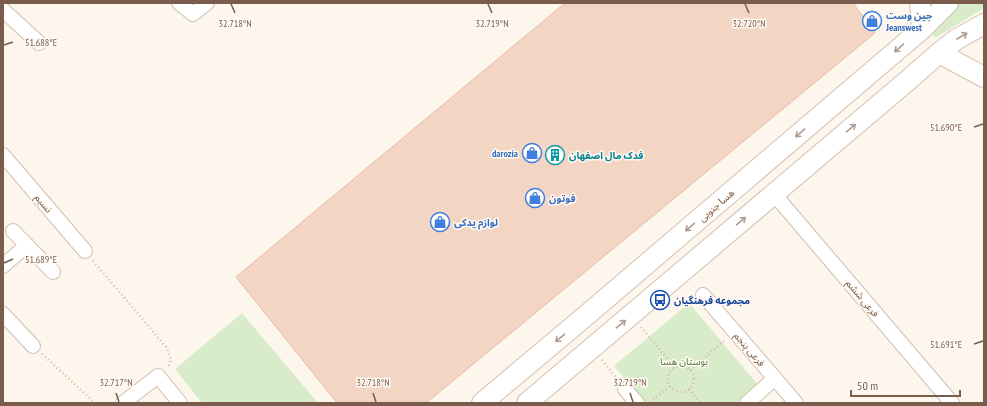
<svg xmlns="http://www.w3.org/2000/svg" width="987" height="406" font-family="'PT Sans Narrow','Noto Sans Arabic',sans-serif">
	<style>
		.green { fill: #d8ecc9 }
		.building { fill: #f3d5c3; stroke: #e6bba3 }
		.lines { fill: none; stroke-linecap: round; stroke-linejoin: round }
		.minor-casing { stroke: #d1beb0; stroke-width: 16 }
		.secondary-casing { stroke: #d6c0b0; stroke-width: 22 }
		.path { stroke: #d9b8a5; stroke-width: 2.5; stroke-dasharray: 1 3; stroke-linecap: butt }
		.minor { stroke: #fff; stroke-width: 14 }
		.secondary { stroke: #fff; stroke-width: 20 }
		.oneway { stroke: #af9d94 }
		.ticks { fill: none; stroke: #7a5c4d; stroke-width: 1.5 }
		.labels { text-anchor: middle; stroke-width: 3; stroke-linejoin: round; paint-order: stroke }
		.shop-label { font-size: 10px; font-weight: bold; fill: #366cbe; stroke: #fffaf3; text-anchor: start }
		.culture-label { font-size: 10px; font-weight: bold; fill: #0d838f; stroke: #fffaf3; text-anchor: start }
		.street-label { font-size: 10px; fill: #7a5c4d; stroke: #fffaf3 }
		.transit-label { font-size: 10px; font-weight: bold; fill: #164399; stroke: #fffaf3; text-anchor: start }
		.park-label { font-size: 10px; fill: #537a41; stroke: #fffaf3 }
		.ticks-label { font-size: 10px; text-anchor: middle; fill: #7a5c4d; stroke: #fffaf3; stroke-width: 3; stroke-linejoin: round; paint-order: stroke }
	</style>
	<rect width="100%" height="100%" fill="#fdf6ec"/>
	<!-- green -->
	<g class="green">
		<polygon points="959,3 984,3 984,8 935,38 932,33"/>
		<polygon points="689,303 759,386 739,403 645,403 614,366"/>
		<polygon points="242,313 318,403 202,403 175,369"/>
	</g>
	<!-- building -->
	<polygon class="building" points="565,3 853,3 875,33 426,403 337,403 236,277"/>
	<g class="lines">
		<defs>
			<g id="minor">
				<polyline points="179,3 193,14 207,3"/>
				<polyline points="3,10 39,43"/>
				<polyline points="3,155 85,251"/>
				<polyline points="774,194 952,403"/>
				<polyline points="13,231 53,272"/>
				<polyline points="3,266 27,245"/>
				<polyline points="703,295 796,403"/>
				<polyline points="3,314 33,346"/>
				<polyline points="625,389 637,403"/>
				<polyline points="123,403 158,376 180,403"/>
				<polyline points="747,403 775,378"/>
			</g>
			<g id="secondary">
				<polyline points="920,3 922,29"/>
				<polyline points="939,53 984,77"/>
				<polyline points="482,403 582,319 922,29 948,3"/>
				<polyline points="527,403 906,82 939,53 957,39 984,24"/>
			</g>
		</defs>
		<!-- minor casing -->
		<use href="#minor" class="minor-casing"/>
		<!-- secondary casing -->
		<use href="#secondary" class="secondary-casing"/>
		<!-- path -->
		<g class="path">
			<polyline points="93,261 167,348 171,360 168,367"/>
			<polyline points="641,327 675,368"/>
			<polyline points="42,354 95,403"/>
			<polyline points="602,360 617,379"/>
			<circle cx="681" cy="379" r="13"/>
			<polyline points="690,370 724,341"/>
			<polyline points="689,389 700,403"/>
			<polyline points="650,402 670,386"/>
		</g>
		<!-- minor -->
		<use href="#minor" class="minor"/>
		<!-- secondary -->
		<use href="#secondary" class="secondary"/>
	</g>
	<!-- one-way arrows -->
	<defs><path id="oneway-shaft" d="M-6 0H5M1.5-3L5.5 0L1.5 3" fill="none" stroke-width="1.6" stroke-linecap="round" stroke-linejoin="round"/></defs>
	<g class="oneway">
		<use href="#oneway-shaft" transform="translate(962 36) rotate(-30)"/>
		<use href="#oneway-shaft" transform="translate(899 48) rotate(139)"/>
		<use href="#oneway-shaft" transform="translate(851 128) rotate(-40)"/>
		<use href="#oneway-shaft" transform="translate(800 133) rotate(139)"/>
		<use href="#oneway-shaft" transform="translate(741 221) rotate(-40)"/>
		<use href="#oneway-shaft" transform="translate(690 227) rotate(139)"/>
		<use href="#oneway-shaft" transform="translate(621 324) rotate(-40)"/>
		<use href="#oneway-shaft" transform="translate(560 338) rotate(140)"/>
	</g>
	<!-- ticks -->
	<path class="ticks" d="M231,4L235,13M488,4L492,13M745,4L749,13M4,45L13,42M974,127L983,124M4,263L13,259M974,344L983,341M116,393L119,402M373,393L376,402M630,393L633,402"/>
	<!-- icons -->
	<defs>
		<symbol id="shop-ring" viewBox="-11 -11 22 22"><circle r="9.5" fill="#fffaf3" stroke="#3f7fe0" stroke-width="1.5"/><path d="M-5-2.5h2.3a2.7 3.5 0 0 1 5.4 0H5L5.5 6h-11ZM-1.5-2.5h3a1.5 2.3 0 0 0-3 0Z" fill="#3f7fe0"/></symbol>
		<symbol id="building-ring" viewBox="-11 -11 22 22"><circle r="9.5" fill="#fffaf3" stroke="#0f9aa8" stroke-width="1.5"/><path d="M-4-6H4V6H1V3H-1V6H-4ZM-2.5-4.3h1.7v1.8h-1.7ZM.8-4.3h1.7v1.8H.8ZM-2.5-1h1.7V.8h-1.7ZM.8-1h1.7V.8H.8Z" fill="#0f9aa8"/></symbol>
		<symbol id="bus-ring" viewBox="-11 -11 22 22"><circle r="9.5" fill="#fffaf3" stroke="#1a4fb4" stroke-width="1.5"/><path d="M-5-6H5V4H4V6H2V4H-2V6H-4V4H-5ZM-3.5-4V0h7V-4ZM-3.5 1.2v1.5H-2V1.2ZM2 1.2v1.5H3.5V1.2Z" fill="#1a4fb4"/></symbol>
	</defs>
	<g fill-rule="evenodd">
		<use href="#shop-ring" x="861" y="10" width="22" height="22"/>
		<use href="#shop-ring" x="521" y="142" width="22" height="22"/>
		<use href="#building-ring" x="544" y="144" width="22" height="22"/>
		<use href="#shop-ring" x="524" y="187" width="22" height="22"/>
		<use href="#shop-ring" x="429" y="211" width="22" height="22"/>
		<use href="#bus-ring" x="649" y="289" width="22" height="22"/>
	</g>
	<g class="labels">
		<!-- shop labels -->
		<g class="shop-label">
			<text x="886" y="19">جین وست<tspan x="886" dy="12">Jeanswest</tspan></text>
			<text x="518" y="157" text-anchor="end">darozia</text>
			<text x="549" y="202">فوتون</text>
			<text x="454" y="226">لوازم یدکی</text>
		</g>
		<!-- culture labels -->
		<g class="culture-label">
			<text x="569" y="159">فدک مال اصفهان</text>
		</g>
		<!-- street labels -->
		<g class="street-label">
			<text transform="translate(44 203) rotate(50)" y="4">نسیم</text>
			<text transform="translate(716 205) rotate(-41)" y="4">هسا جنوبی</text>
			<text transform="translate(863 298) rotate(50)" y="4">فرعی ششم</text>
			<text transform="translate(750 349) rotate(49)" y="4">فرعی پنجم</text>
		</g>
		<!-- transit labels -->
		<g class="transit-label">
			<text x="674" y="304">مجموعه فرهنگیان</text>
		</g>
		<!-- park labels -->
		<g class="park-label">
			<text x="684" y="365">بوستان هسا</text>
		</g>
	</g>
	<g class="ticks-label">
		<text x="235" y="27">32.718°N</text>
		<text x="492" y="27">32.719°N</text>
		<text x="749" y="27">32.720°N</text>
		<text x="41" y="46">51.688°E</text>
		<text x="946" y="131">51.690°E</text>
		<text x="41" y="263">51.689°E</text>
		<text x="946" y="348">51.691°E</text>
		<text x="116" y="386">32.717°N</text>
		<text x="373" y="386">32.718°N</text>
		<text x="630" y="386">32.719°N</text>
	</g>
	<!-- border -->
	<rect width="987" height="406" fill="none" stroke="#7a5c4d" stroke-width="8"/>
	<!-- scale -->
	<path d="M851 390v6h109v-6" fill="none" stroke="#7a5c4d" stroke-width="2"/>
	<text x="857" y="390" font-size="12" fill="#7a5c4d" stroke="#fffaf3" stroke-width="3" paint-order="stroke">50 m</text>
</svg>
